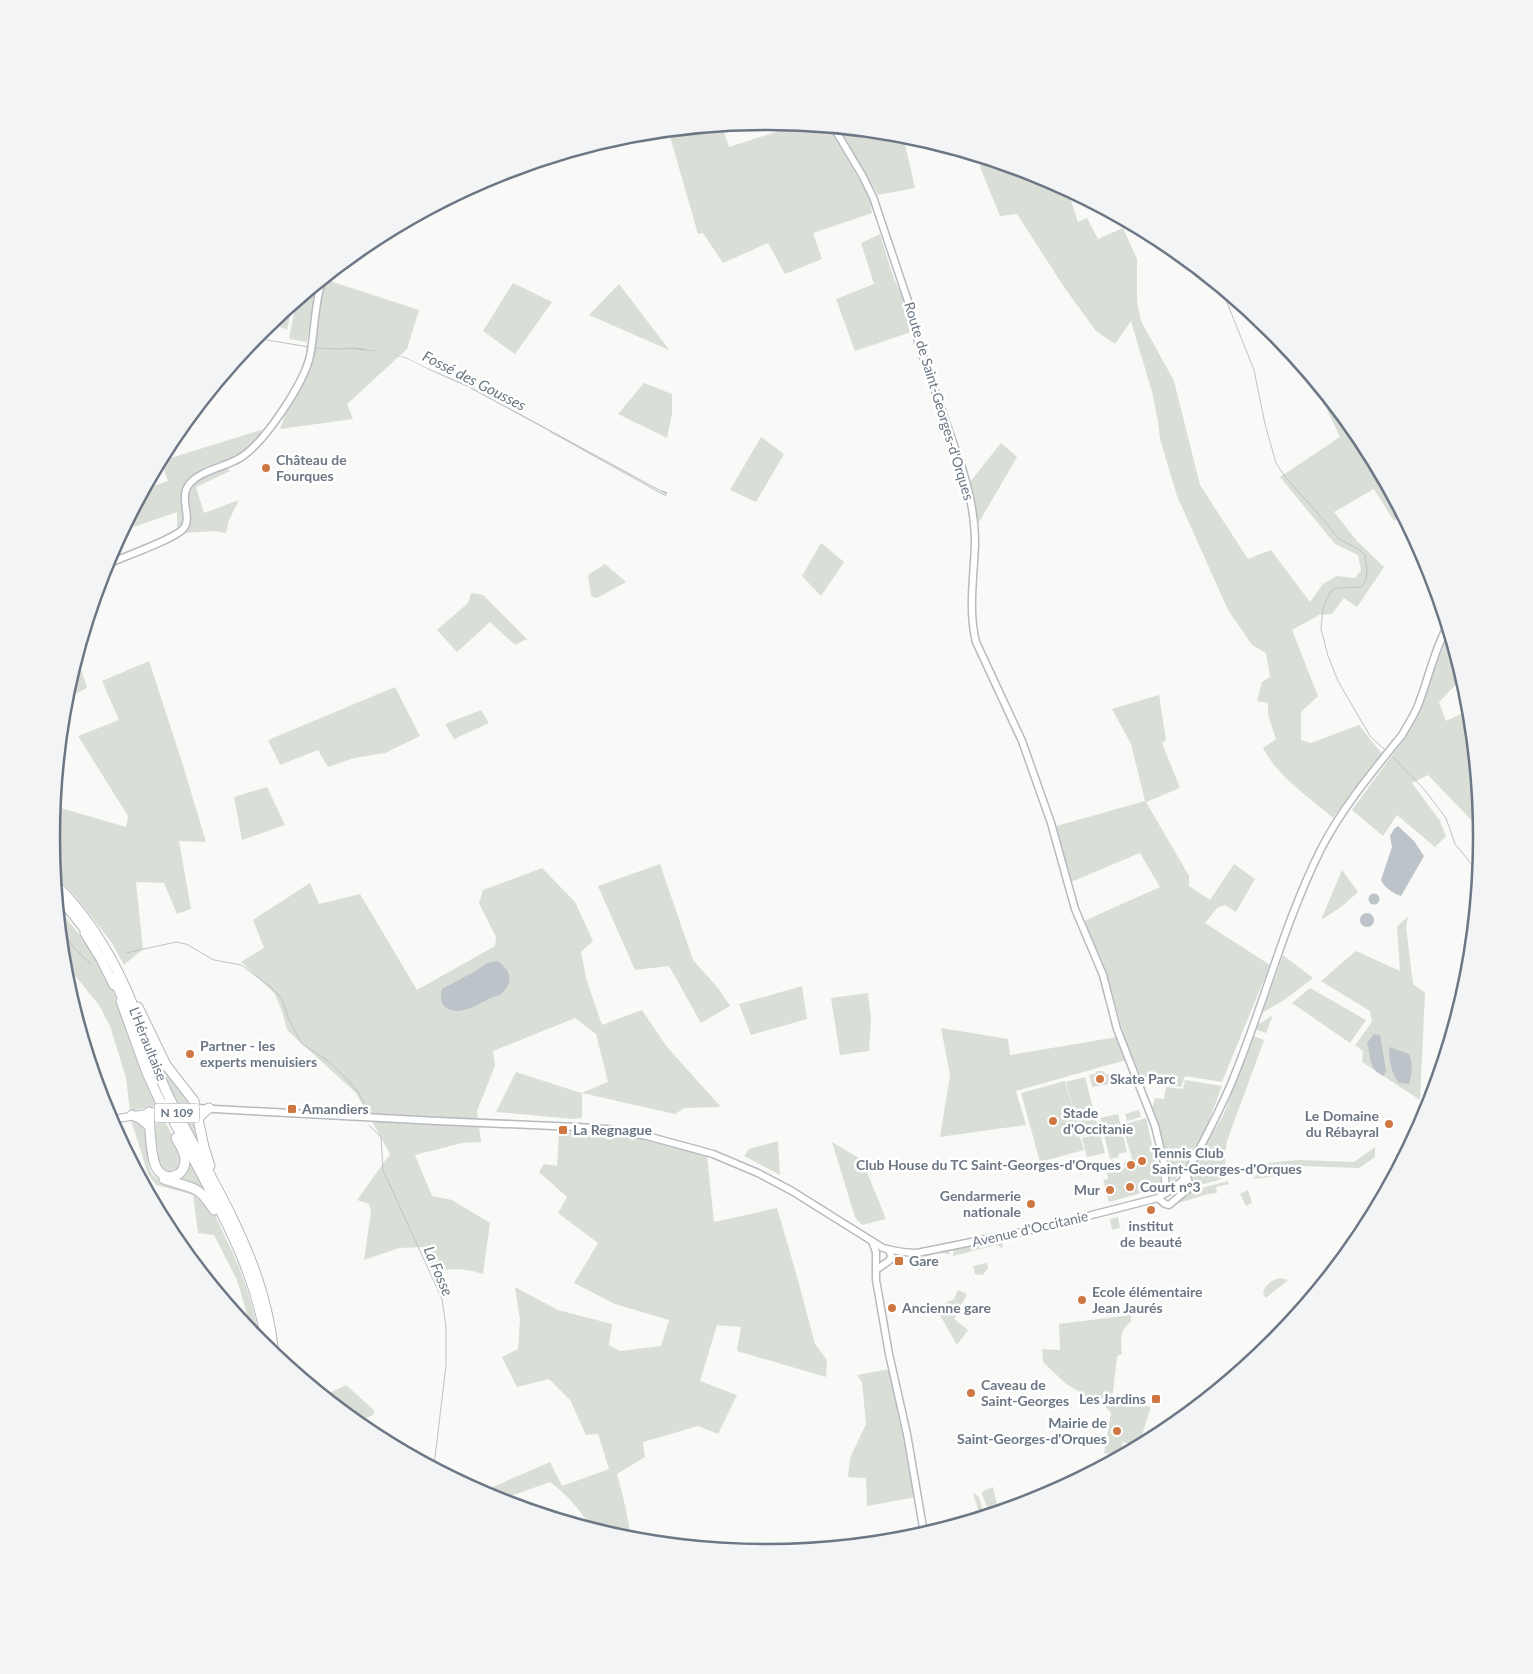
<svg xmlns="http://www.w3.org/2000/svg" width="1533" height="1674" font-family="Lato,sans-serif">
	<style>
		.green { fill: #d9ded7 }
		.water { fill: #bcc3c9 }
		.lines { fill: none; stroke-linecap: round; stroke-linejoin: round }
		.stream { stroke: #bcc3c9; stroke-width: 1 }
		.secondary-casing { stroke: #b7babf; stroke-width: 9 }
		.primary-casing { stroke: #b6b9bd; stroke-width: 9 }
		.highway-casing { stroke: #b5b8bc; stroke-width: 11 }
		.secondary { stroke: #fff; stroke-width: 6 }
		.primary { stroke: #fff; stroke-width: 7 }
		.highway { stroke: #fff; stroke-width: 9 }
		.primary-bridge-casing { stroke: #b6b9bd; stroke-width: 9; stroke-linecap: butt }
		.primary-bridge { stroke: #fff; stroke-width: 7 }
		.poi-dot { fill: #cf7742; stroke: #fff; stroke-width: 2 }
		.labels { text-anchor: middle; stroke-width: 5; stroke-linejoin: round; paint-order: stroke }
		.shield { fill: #fff; stroke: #98a0aa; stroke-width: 1 }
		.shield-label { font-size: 12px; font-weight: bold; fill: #6c7785 }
		.street-label { font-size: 14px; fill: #6c7785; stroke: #fff }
		.poi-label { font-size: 14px; font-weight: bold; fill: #6c7785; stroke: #fff; text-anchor: start }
		.water-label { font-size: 15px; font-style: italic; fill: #68767f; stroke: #fff }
		.rim { fill: none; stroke: #6c7785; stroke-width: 2.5 }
	</style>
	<rect width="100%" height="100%" fill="#f9f9f8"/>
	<!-- green -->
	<g class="green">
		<polygon points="798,125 829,128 870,198 872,213 813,233 822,259 785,274 768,243 723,263 703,233 698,234 669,133 626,138 623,137 722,126 729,147"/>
		<polygon points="840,129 903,135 915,188 878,195"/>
		<path d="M985,159L1040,176L1075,195L1070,197L1078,222L1087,218L1098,239L1123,228L1137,259V301L1141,321L1174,381L1200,485L1248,559L1271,550L1310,602L1323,584L1337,576L1355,578L1361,570L1358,555L1335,544L1280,477L1340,437L1315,384L1361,440L1402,515L1394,521L1374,489L1334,512L1357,541L1384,567L1357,607L1344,598L1332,614L1319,615L1292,630L1318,696L1301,712V740L1311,743L1359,725L1382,754L1333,818C1309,797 1278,777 1263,748L1276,739L1268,715V703L1257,701L1262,682L1270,677L1266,653L1252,645L1228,610L1177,496L1160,439L1158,421L1152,392L1131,321L1115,344L1096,331L1064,287L1017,214L1000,216L980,167Z"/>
		<polygon points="880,234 893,276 908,310 911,332 855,351 836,299 874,284 861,243"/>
		<polygon points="322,281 330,281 419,310 407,349 347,404 353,419 280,429 299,378 309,344 317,285"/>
		<polygon points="513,283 552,302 515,354 483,331"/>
		<polygon points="619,284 664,343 669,350 589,315"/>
		<polygon points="316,286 307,342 289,339 296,303"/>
		<polygon points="288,309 291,310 287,330 280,327 282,314"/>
		<polygon points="644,383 672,394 672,413 667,438 618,414"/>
		<polygon points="261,430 268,435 246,457 227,467 230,471 196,487 204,513 239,500 229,520 226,533 215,531 186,533 177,527 177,512 125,530 145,489 168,481 161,461"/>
		<polygon points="761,437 784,454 756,502 730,490"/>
		<polygon points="1001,443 1017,457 978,524 970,482"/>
		<polygon points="821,543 844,562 821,596 802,576"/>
		<polygon points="605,564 626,582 597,598 591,596 588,575"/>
		<polygon points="471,593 483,595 527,639 515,645 490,622 457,652 437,630 468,603"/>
		<polygon points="1448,633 1462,678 1439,702 1446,721 1469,710 1481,830 1428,775 1412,783 1440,821 1446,836 1435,847 1397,815 1383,836 1352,810 1404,739 1423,700"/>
		<polygon points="77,656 87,688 65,699 65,697"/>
		<polygon points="149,661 182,762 206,842 179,841 191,909 177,914 164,883 136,882 143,949 124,965 112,943 76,897 55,875 51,837 54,806 126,827 128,816 78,736 119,720 102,681"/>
		<polygon points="395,687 420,736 385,753 354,758 328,767 318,750 280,765 268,740"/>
		<polygon points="1159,695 1166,740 1162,743 1180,788 1146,802 1189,876 1189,886 1210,900 1234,864 1255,879 1236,912 1225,905 1217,908 1205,923 1270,965 1222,1082 1185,1076 1181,1087 1143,1081 1125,1039 1107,974 1084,921 1160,887 1140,853 1071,882 1056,826 1145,801 1131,744 1112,709"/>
		<polygon points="481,710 489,723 454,739 445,724"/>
		<polygon points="267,787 285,825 242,840 234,797"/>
		<polygon points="660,864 693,960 718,988 730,1006 701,1023 669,966 635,970 598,886"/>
		<path d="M542,868L575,902L593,941L581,952L586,978L602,1025L642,1010L667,1047L721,1107L684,1108L675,1114L582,1093V1118L574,1119L496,1112L516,1072L581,1093L608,1082L596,1034L575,1018L493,1051L495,1066L477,1111L481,1142L462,1143L415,1155L432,1196L452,1200L490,1223L483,1274C464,1268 453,1268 433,1272L421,1247L399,1248L364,1260L371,1212L369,1204L357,1200L390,1154L356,1093L287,1030L283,1014L275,994L241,962L264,948L253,920L310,883L319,904L360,894L417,990L495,946L496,937L479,903L483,890Z"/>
		<polygon points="1342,870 1358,892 1341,907 1321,920"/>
		<path d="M58,908C76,930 94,952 107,977C127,1018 136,1065 157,1106L130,1111L126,1078L110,1026L99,1005L63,961Z"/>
		<polygon points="1408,916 1406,927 1413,984 1425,993 1420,1100 1362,1062 1363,1051 1355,1045 1372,1022 1370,1011 1321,981 1356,951 1400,971 1397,927"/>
		<polygon points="1283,955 1313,978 1284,1000 1262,1013"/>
		<polygon points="802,986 807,1019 751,1035 739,1004"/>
		<polygon points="1310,988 1366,1020 1350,1043 1292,1003"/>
		<polygon points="868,993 871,1019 869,1051 840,1055 831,998"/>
		<polygon points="1273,1015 1266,1033 1257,1030 1256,1026"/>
		<polygon points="143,1021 190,1103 177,1104 163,1077"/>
		<polygon points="941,1028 1008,1039 1010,1055 1117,1037 1126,1060 1016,1091 1026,1125 940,1137 950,1075"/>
		<polygon points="1254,1036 1264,1040 1227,1141 1225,1155 1226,1178 1204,1184 1193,1184 1189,1179 1189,1170 1192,1164 1200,1155 1224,1114 1252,1038"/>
		<polygon points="1097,1071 1103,1071 1106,1075 1109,1074 1109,1084 1092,1087 1089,1075 1095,1074"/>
		<polygon points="1085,1077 1099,1132 1080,1137 1084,1150 1040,1162 1021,1093 1065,1081 1078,1127 1066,1082"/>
		<polygon points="1185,1080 1222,1086 1203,1136 1174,1182 1170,1182 1158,1129 1152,1109 1155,1098 1164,1099 1166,1087 1183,1089"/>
		<polygon points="1139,1110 1141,1117 1127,1121 1125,1114"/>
		<polygon points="182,1114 194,1114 205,1160"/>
		<polygon points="1118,1114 1127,1152 1118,1154 1119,1157 1110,1159 1100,1118"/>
		<path d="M159,1117H162C170,1132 190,1157 175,1171C167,1173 162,1169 158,1162C157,1151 151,1125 159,1117Z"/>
		<polygon points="1146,1118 1162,1187 1109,1202 1103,1180 1108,1179 1107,1173 1125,1168 1124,1163 1132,1158 1122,1125"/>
		<path d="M131,1120C155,1123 141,1159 153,1175C163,1187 184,1183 195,1193C200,1198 207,1203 211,1209C217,1217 221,1228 225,1237C242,1270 254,1305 260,1342L253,1334L237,1280L214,1235L198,1233L193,1195L156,1185L148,1174Z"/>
		<path d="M559,1131L607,1134L633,1137L707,1156L714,1222L777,1208L796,1273L815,1344L827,1360L826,1377L737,1351L741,1327L717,1325L700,1381L737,1395L718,1434L698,1426L643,1442L645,1457L617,1474L626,1509L631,1539L592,1528C581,1512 566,1493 550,1482L500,1500L481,1492L550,1462L562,1486L609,1469L598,1434L586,1435L570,1400L549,1379L517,1387L502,1357L518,1349L520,1320L515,1287L558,1310L612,1324L609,1345L620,1351L661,1346L669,1320L615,1304L574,1283L598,1243L558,1213L567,1197L539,1172L544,1164L557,1166Z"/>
		<polygon points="1100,1133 1105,1153 1087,1157 1082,1138"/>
		<polygon points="778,1141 780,1175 744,1156 749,1149"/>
		<polygon points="832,1142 862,1160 886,1219 862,1225 855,1217"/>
		<polygon points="1375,1147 1375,1157 1359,1168 1302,1166 1282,1167 1245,1173 1243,1168 1266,1163 1299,1160 1354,1162"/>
		<polygon points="187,1156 207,1193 196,1185 169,1178 176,1177"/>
		<polygon points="1291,1171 1294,1174 1253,1179 1256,1175"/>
		<polygon points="1228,1181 1229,1184 1216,1187 1217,1193 1208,1194 1179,1203 1179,1198 1190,1191"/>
		<polygon points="1248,1190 1252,1203 1246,1206 1240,1194"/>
		<polygon points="1118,1217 1120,1228 1112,1230 1110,1219"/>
		<polygon points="1000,1239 1003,1242 1002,1249 999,1246 996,1245 953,1256 954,1248"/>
		<path d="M949,1249L950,1255C943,1250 921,1257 914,1261L913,1270L910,1266C915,1251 936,1252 949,1249Z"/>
		<polygon points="987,1263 988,1268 983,1275 975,1274 973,1266"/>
		<path d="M1281,1278L1288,1280L1266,1298L1263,1294C1264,1285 1273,1279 1281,1278Z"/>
		<polygon points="958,1290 967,1294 954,1319 968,1330 957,1345 936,1308 954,1299"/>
		<path d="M1131,1315V1322C1119,1330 1121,1341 1122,1354L1117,1356L1113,1393L1104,1397L1097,1403L1065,1383L1043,1362L1042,1349L1060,1350L1059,1324Z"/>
		<polygon points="890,1369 916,1497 867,1506 866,1478 848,1477 850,1458 866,1424 862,1382 857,1375"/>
		<polygon points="346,1385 374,1410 373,1415 357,1422 325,1395"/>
		<polygon points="1115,1397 1151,1407 1141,1438 1130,1444 1123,1442 1119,1456 1104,1453 1111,1413 1104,1405 1105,1398"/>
		<polygon points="993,1487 998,1508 991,1511 988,1510 982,1494 983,1491"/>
		<polygon points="973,1493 979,1497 984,1515 980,1516"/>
	</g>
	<!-- water -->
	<g class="water">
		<path d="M314,345L336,348H360L405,357L425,367L467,385L660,490L667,492V495L466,386C455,381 444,377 434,372C422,367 411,359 398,356C370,348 342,350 314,345Z"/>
		<path d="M1398,826L1414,841L1424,856L1401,896C1396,895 1384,888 1381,880L1392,847L1390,836L1394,829Z"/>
		<circle cx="1374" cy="899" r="5.5"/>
		<circle cx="1367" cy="920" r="7"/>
		<path d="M498,961C512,972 514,982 500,995C483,998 467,1017 448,1009C440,1005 440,997 442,989L474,972L487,963Z"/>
		<path d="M1374,1034L1380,1035L1386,1071L1384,1076C1367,1069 1372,1057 1367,1043Z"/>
		<path d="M1389,1047L1409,1054C1413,1062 1412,1075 1409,1084L1399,1083C1391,1073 1389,1060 1389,1047Z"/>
	</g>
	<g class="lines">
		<!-- stream -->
		<g class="stream">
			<polyline points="1222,290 1254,370 1265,424 1276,463 1286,478 1315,510 1339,539 1358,549 1365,555 1367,569 1366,580 1361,587 1336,588 1330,592 1323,608 1321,629 1328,656 1338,681 1370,736 1384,749"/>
			<polyline points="255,338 309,347"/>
			<polyline points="313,348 340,349 354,348"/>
			<polyline points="551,432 666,496"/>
			<polyline points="1393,757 1424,789 1446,818 1455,844 1478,872"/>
			<polyline points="60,929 75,949 91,964"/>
			<polyline points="126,953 176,942 186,944 214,960 241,965 271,987 282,999 288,1017 301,1043 328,1061 348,1080 360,1095 368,1113"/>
			<polyline points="369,1125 381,1137 383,1170 442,1299 446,1327 446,1365 434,1466"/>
		</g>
		<defs>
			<g id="secondary">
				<path d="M834,128L862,175L873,197L911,310L918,342L963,471C970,494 975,518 975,543C974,576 968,610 976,642L1022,741L1051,823L1075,909L1103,975L1117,1029L1155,1126L1164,1163L1166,1193"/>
				<path d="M105,565C120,558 176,539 184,528C193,515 176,496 192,481C206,468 228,467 243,456C266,440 304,383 310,356C315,331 314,305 322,281"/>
				<path d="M196,1108L437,1121L577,1127L607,1129L647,1136L713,1154L758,1173L792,1191L883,1248C895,1251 905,1253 917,1253L1041,1228L1158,1198L1172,1189L1182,1181C1200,1148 1219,1114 1233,1079C1264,1004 1284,923 1321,849C1342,808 1373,771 1402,735C1407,726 1413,717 1417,708C1428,681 1433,653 1447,627"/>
				<polyline points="1158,1198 1165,1204 1169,1205 1188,1189 1189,1184 1186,1172"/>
				<polyline points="872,1241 876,1252 876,1280 889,1354 907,1434 924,1533"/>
				<polyline points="876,1270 890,1260 891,1255 889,1251"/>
			</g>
			<polyline id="primary" points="111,1120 159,1111"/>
			<g id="highway">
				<path d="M56,885C87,915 109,951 127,991C141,1024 152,1060 167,1093C197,1155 236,1214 258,1280C266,1304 271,1328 274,1353"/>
				<polyline points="57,894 91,937"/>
				<polyline points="85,933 101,959 114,985"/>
				<polyline points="114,979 126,1006"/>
				<polyline points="121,1001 147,1073 165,1112"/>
				<polyline points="138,1007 166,1065 194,1101 204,1147 210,1166"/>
				<path d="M165,1104C204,1184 255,1257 267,1348"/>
				<path d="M149,1112C150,1127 150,1154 156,1167C164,1183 185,1178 185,1160C185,1152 180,1145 176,1138"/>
				<polyline points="132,1115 141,1119 147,1124"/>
				<polyline points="198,1120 201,1115 209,1108"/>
				<path d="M164,1179C191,1189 197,1183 214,1210"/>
			</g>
		</defs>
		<!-- secondary casing -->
		<use href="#secondary" class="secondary-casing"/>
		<!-- primary casing -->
		<use href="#primary" class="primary-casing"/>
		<!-- highway casing -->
		<use href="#highway" class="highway-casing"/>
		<!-- secondary -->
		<use href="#secondary" class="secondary"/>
		<!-- primary -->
		<use href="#primary" class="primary"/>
		<!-- highway -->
		<use href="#highway" class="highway"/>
		<defs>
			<polyline id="primary-bridge" points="159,1111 193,1108"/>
		</defs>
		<!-- primary-bridge casing -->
		<use href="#primary-bridge" class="primary-bridge-casing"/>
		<!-- primary-bridge -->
		<use href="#primary-bridge" class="primary-bridge"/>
	</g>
	<!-- markers -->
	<g class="poi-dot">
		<circle cx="266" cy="468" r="5"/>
		<circle cx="190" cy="1054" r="5"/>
		<circle cx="1100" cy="1079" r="5"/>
		<rect x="287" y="1104" width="10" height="10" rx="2.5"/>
		<circle cx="1053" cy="1121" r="5"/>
		<circle cx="1389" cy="1124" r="5"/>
		<rect x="558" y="1125" width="10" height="10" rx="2.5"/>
		<circle cx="1142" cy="1161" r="5"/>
		<circle cx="1131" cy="1165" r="5"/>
		<circle cx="1130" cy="1187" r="5"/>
		<circle cx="1110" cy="1190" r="5"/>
		<circle cx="1031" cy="1204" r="5"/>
		<circle cx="1151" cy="1210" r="5"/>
		<rect x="894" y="1256" width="10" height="10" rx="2.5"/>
		<circle cx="1082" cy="1300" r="5"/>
		<circle cx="892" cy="1308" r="5"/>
		<circle cx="971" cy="1393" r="5"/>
		<rect x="1151" y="1394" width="10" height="10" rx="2.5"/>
		<circle cx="1117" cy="1431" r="5"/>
	</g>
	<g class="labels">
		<!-- shield labels -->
		<rect class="shield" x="154.5" y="1103.5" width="45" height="19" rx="4"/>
		<g class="shield-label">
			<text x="177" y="1117">N 109</text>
		</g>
		<!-- street labels -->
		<g class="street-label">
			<text transform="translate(939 401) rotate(73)" y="5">Route de Saint-Georges-d'Orques</text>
			<text transform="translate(148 1044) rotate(68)" y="5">L'Héraultaise</text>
			<text transform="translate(1030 1229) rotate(-13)" y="5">Avenue d'Occitanie</text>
		</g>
		<!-- poi labels -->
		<g class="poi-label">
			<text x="276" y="465">Château de<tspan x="276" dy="16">Fourques</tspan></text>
			<text x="200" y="1051">Partner - les<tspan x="200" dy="16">experts menuisiers</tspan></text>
			<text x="1110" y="1084">Skate Parc</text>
			<text x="302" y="1114">Amandiers</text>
			<text x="1063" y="1118">Stade<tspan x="1063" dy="16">d'Occitanie</tspan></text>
			<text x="1379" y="1121" text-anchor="end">Le Domaine<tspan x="1379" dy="16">du Rébayral</tspan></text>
			<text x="573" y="1135">La Regnague</text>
			<text x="1152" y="1158">Tennis Club<tspan x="1152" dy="16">Saint-Georges-d'Orques</tspan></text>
			<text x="1121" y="1170" text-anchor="end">Club House du TC Saint-Georges-d'Orques</text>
			<text x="1140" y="1192">Court n°3</text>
			<text x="1100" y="1195" text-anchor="end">Mur</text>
			<text x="1021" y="1201" text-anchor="end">Gendarmerie<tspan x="1021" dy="16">nationale</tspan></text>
			<text x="1151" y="1231" text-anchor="middle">institut<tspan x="1151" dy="16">de beauté</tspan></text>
			<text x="909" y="1266">Gare</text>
			<text x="1092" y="1297">Ecole élémentaire<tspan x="1092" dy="16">Jean Jaurés</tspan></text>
			<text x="902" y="1313">Ancienne gare</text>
			<text x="981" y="1390">Caveau de<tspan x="981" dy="16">Saint-Georges</tspan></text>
			<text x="1146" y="1404" text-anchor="end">Les Jardins</text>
			<text x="1107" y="1428" text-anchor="end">Mairie de<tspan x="1107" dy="16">Saint-Georges-d'Orques</tspan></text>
		</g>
		<!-- water labels -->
		<g class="water-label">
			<text transform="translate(474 381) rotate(27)" y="5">Fossé des Gousses</text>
			<text transform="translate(438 1271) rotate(67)" y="5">La Fosse</text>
		</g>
	</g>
	<!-- crop -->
	<path d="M0 0H1533V1674H0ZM766 130H767A706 706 0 0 1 1473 836V838A706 706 0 0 1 767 1544H766A706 706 0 0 1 60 838V836A706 706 0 0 1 766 130Z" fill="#f3f4f5" fill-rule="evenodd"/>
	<path class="rim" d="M766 130H767A706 706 0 0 1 1473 836V838A706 706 0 0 1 767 1544H766A706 706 0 0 1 60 838V836A706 706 0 0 1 766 130Z"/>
</svg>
